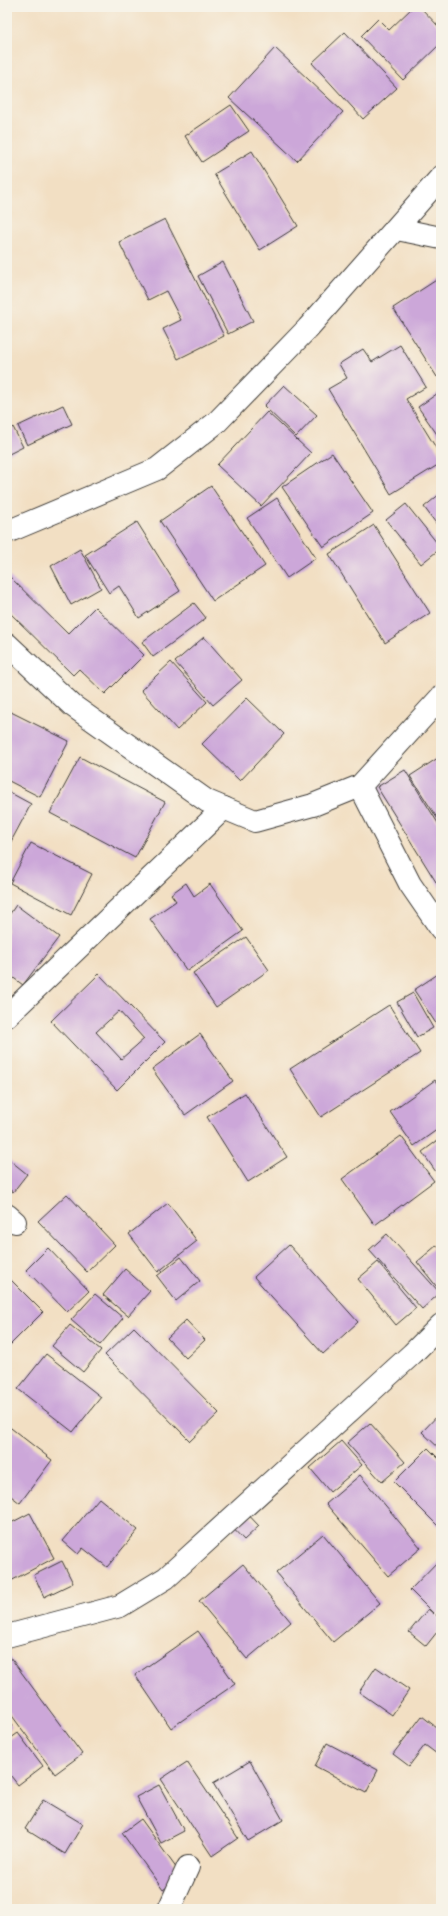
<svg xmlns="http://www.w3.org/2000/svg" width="448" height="1916" font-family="'Architects Daughter',sans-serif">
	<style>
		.building { fill: #cca7d9; fill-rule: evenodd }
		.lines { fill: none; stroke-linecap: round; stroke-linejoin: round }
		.minor-casing { stroke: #3c3935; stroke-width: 24 }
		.tertiary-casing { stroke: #3c3935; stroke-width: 24 }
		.minor { stroke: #fff; stroke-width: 22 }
		.tertiary { stroke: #fff; stroke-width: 22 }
	</style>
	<rect width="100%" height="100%" fill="#f7f3e8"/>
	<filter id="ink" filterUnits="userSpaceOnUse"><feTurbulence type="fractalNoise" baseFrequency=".025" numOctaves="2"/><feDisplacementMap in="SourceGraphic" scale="8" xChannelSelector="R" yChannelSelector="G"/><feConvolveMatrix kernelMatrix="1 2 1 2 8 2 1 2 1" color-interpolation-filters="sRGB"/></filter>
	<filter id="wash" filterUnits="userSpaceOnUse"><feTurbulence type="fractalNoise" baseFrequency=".012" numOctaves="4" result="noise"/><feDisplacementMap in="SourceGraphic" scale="16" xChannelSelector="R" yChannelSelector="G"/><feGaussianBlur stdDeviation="0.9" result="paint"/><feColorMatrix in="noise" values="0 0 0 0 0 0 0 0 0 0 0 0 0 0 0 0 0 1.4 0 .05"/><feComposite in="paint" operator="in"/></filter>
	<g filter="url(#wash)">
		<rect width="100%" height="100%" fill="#f2dfc3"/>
		<g id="blocks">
			<!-- building -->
			<g class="building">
				<polygon points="413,7 420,7 441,29 441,43 403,80 361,36 378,19 389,30"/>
				<polygon points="345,32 397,88 363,119 312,63"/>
				<polygon points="275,48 343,112 297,161 229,98"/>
				<polygon points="231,105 249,131 202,162 185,136"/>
				<polygon points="252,151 298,226 260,250 214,174"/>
				<polygon points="165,219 224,336 178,359 163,329 181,320 166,291 148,300 119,242"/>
				<polygon points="223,262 253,321 228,334 198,276"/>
				<polygon points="441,277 441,374 437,377 393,308"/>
				<polygon points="400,345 426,387 406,399 441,456 441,463 391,494 328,389 347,378 339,364 363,349 372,362"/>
				<polygon points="284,385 317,415 296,437 264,406"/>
				<polygon points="441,391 441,440 418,407"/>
				<polygon points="63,405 72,424 27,445 18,426"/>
				<polygon points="267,412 311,453 261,506 217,465"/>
				<polygon points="13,427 23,447 7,455 7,431"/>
				<polygon points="332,453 373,513 323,547 282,487"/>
				<polygon points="211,486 265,566 213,601 160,521"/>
				<polygon points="441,493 441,530 424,507"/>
				<polygon points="277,498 316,558 287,578 247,518"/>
				<polygon points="406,504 441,548 421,564 386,520"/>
				<polygon points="137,522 180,591 139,618 119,586 109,593 85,555"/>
				<polygon points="374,525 430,613 385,643 329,554"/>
				<polygon points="80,549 101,588 71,605 51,566"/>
				<polygon points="7,574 68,634 95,607 144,655 105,694 79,669 73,675 7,610"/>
				<polygon points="194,603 206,618 153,657 142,642"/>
				<polygon points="204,637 242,680 213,705 175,662"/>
				<polygon points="171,662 207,702 177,730 141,690"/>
				<polygon points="247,698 284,734 240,781 202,744"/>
				<polygon points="7,710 69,741 40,797 7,780"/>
				<polygon points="441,756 441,824 410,776"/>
				<polygon points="80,757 165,802 135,858 50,813"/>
				<polygon points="405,770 441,828 441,890 377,787"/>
				<polygon points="7,791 31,804 7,849"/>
				<polygon points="31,843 92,874 71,915 10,883"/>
				<polygon points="186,883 194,896 210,884 243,931 187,971 150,919 176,901 171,894"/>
				<polygon points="16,905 59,937 23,985 7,973 7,918"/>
				<polygon points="246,937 269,970 216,1007 193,973"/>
				<path d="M99,974L165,1042L117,1090L51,1021ZM119,1011L144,1039L121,1059L96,1032Z"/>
				<polygon points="438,974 441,979 441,1022 437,1025 414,990"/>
				<polygon points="413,993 433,1028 417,1037 397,1002"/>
				<polygon points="389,1005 420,1053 321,1117 290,1069"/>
				<polygon points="200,1034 233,1081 185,1115 152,1069"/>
				<polygon points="435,1080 441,1089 441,1127 414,1146 390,1112"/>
				<polygon points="245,1093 287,1157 248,1182 207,1117"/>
				<polygon points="401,1136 434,1181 375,1225 342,1179"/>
				<polygon points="441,1138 441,1179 422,1152"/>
				<polygon points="7,1158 27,1174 13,1192 7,1188"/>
				<polygon points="67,1194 115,1245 87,1272 38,1221"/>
				<polygon points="168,1203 197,1241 158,1272 129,1234"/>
				<polygon points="387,1234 440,1293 422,1309 369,1250"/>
				<polygon points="289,1245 358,1322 323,1354 254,1277"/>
				<polygon points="437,1245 441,1250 441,1284 437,1287 417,1262"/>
				<polygon points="48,1248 89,1291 67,1312 26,1270"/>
				<polygon points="181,1257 200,1281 176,1301 157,1276"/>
				<polygon points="378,1262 416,1308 396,1325 358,1279"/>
				<polygon points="125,1269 150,1291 128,1316 103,1295"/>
				<polygon points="7,1276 43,1312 7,1348"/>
				<polygon points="95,1294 123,1318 100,1345 71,1320"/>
				<polygon points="186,1320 205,1340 186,1358 167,1338"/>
				<polygon points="70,1325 101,1350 83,1372 52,1346"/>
				<polygon points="134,1327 219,1413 190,1441 105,1355"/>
				<polygon points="46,1354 101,1397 73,1432 18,1389"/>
				<polygon points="441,1412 441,1450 422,1432"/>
				<polygon points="370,1423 405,1462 382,1482 347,1443"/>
				<polygon points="7,1425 52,1460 20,1503 7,1493"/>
				<polygon points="341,1441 362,1465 330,1492 310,1468"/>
				<polygon points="428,1448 441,1461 441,1529 394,1482"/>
				<polygon points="360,1475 421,1548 388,1576 326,1504"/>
				<polygon points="99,1498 138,1530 107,1567 83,1548 78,1554 63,1541"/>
				<polygon points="243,1509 259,1526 244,1540 228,1523"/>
				<polygon points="30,1513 54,1558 7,1583 7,1525"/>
				<polygon points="323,1534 380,1603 333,1642 276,1573"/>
				<polygon points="441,1558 441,1610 436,1615 441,1620 441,1627 426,1646 409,1632 428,1609 434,1614 410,1590"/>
				<polygon points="62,1561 73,1583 44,1597 34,1575"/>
				<polygon points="243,1564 291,1622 247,1659 199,1601"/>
				<polygon points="198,1631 235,1684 171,1728 135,1675"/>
				<polygon points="7,1653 82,1754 55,1774 7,1709"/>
				<polygon points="376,1667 409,1690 392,1715 359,1692"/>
				<polygon points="422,1716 441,1731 441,1757 425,1745 409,1766 393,1754"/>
				<polygon points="7,1720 12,1726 7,1731"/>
				<polygon points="18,1733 43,1766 18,1785 7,1771 7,1741"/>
				<polygon points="327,1743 378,1770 366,1793 315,1766"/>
				<polygon points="250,1761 283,1820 248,1841 213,1783"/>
				<polygon points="187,1762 238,1838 212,1856 161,1779"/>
				<polygon points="159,1785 184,1831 161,1843 136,1797"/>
				<polygon points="43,1800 83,1824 65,1854 25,1829"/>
				<polygon points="141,1819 182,1876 163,1890 122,1833"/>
			</g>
		</g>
	</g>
	<g filter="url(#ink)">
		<use href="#blocks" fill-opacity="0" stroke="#3c3935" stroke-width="1"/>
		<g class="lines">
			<defs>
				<g id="minor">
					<polyline points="397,229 441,238"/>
					<polyline points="7,644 73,706 207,801 255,821 313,805 360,786 441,697"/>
					<polyline points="360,786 410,884 441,929"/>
					<polyline points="7,1016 224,808"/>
					<polyline points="7,1215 15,1222"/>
					<polyline points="7,1636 120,1606 166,1578 412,1354 441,1325"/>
					<polyline points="169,1909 188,1867"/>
				</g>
				<polyline id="tertiary" points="7,532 157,469 217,422 308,328 441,177"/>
			</defs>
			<!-- minor casing -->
			<use href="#minor" class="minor-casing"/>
			<!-- tertiary casing -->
			<use href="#tertiary" class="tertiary-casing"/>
			<!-- minor -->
			<use href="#minor" class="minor"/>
			<!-- tertiary -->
			<use href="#tertiary" class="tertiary"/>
		</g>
	</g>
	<!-- margin -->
	<rect width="448" height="1916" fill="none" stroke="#f7f3e8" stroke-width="24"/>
</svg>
